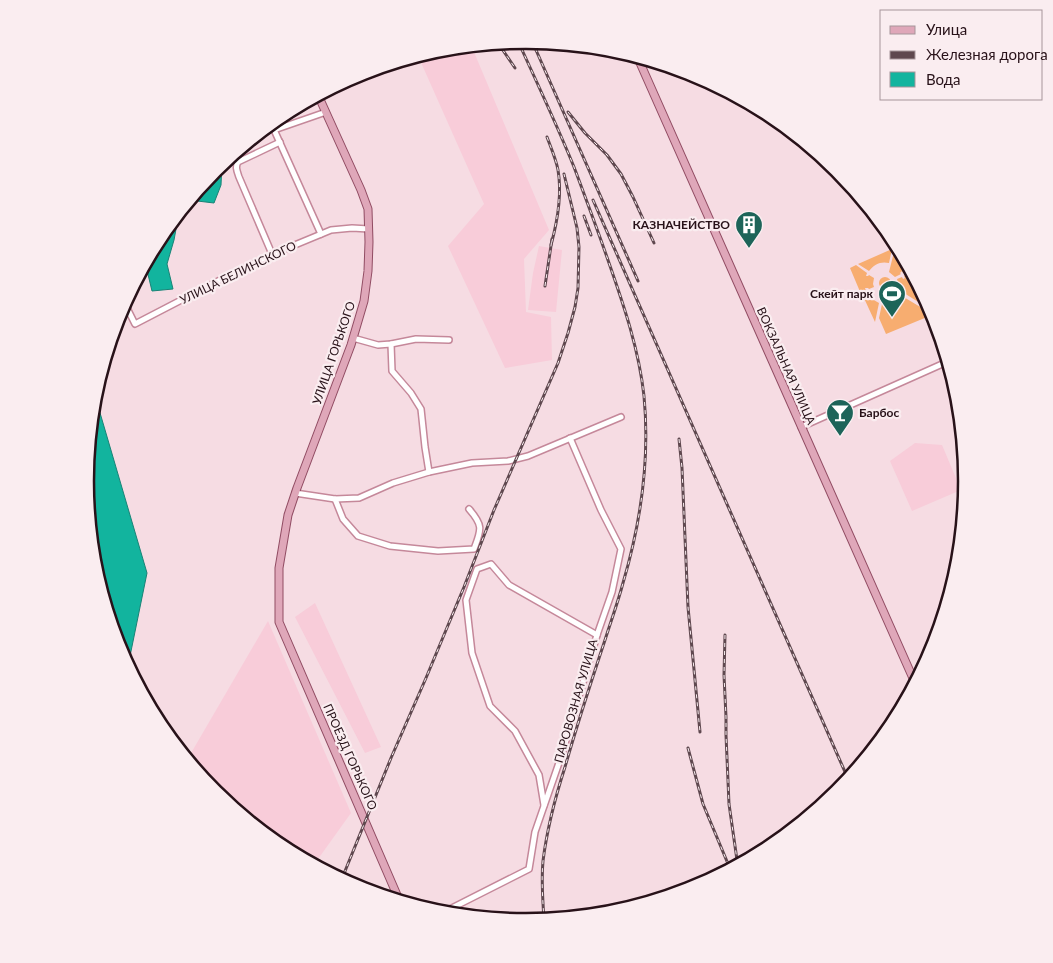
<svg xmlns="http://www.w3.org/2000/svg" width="1053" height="963" font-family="Lato,sans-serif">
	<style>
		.built { fill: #f8ccd9 }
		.green { fill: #f7ad70 }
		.water { fill: #12b49e; stroke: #198376 }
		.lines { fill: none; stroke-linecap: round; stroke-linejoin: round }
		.minor-casing { stroke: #c5889a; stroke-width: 8 }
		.major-casing { stroke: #914c63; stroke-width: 9 }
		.minor { stroke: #fff; stroke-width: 5 }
		.major { stroke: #dfa7b9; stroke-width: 7 }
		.rail-casing { stroke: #5f484f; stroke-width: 3 }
		.rail { stroke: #faedf0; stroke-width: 1; stroke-dasharray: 4; stroke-linecap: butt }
		.labels { text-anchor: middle; stroke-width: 4.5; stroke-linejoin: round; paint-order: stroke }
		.poi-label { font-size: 12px; font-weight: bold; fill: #281219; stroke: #faedf0; text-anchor: end }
		.street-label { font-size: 12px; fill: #281219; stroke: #faedf0 }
		.rim { fill: none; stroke: #281219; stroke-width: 2.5 }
	</style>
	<rect width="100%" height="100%" fill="#f6dce3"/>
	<!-- built -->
	<g class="built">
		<polygon points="471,45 549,230 524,259 526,312 551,317 552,360 505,368 448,246 484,204 419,58"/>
		<polygon points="539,246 562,250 556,312 528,310 533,273"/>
		<polygon points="915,443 942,445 961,490 912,511 890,461"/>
		<polygon points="315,603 381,747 365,753 295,617"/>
		<polygon points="268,621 351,813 313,866 281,848 214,793 187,760"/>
	</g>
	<!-- green -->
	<g class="green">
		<polygon points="899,246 911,270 903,273 902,271 900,273 901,274 895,277 889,272 895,248"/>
		<path d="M892,249L889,263C881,261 874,264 869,271L858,264Z"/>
		<polygon points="856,265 867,273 866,276 868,276 869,275 874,278 873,284 874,287 869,289 868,288 865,288 866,291 861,294 850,268"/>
		<polygon points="913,272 927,303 923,305 904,293 905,290 903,290 901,292 897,289 898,283 897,279 902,277 903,279 905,278 904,276"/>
		<circle cx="885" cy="283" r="6"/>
		<polygon points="868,293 872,299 879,303 875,322 863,296"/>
		<path d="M902,296L922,308L928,306L932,315L886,334L879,318L882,304C890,304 897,302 902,296Z"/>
	</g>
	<!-- water -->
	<g class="water">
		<polygon points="222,163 221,185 214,203 189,200 215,169"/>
		<polygon points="179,213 174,240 167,264 173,289 152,291 145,262 160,236"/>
		<polygon points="93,402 98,406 147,573 129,661 142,689 140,691 119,650 93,567 85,481"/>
	</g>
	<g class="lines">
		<defs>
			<g id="minor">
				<polyline points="271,123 321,234"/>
				<polyline points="274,130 326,112"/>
				<path d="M272,254L239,177C237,171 235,167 238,162L280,142"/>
				<polyline points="124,302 135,324 216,282 273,254 331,230 352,228 369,229"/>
				<polyline points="353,338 378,345 391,344 416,339 449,340"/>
				<polyline points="391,344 392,371 411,393 421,409 425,447 429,472"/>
				<polyline points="801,427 949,361"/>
				<polyline points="295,493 335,499 359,498 393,483 429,472 472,463 508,461 528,456 621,417"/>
				<path d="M335,499L343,519L358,536L390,546L438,551L474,549C481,530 484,526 469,509"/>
				<polyline points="544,805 539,775 515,731 490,706 472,653 466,600 477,569 491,564 509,585 597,635"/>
				<polyline points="440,914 529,869 535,832 561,757 597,635 612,592 621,549 601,510 570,438"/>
			</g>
			<g id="major">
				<polyline points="637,56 916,685"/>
				<polyline points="318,95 361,190 368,209 369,242 368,271 364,301 351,345 297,488 288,515 279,568 279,622 400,902"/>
			</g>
		</defs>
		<!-- minor casing -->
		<use href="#minor" class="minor-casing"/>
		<!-- major casing -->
		<use href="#major" class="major-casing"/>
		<!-- minor -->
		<use href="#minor" class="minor"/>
		<!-- major -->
		<use href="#major" class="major"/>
		<defs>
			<g id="rail">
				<path d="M518,41C537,83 557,125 574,167C586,199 598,231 609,263C624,306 639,350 644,396C650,459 641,522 623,583C618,602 611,621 605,640C591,682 577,725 565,767C555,798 547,829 543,861C541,881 543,901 544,921"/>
				<polyline points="532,41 638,281"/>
				<polyline points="498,43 515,68"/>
				<polyline points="568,112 585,133 607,155 621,174 633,197 654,243"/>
				<path d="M547,137C551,148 556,159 558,170C562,193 557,223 551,245"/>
				<polyline points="593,200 849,781"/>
				<polyline points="584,216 591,235"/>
				<polyline points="545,286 552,239"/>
				<polyline points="679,439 682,468 688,607 700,732"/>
				<polyline points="725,635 724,675 726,717 726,735 729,804 738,867"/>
				<polyline points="688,748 703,804 731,871"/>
				<polyline points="341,881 391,758 426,678 464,587 494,510 558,363 568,333 575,307 578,288 579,247 577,228 564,174"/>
			</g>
		</defs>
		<!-- rail casing -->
		<use href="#rail" class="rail-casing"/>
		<!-- rail -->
		<use href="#rail" class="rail"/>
	</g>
	<!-- icons -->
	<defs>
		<symbol id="building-pin" viewBox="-11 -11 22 30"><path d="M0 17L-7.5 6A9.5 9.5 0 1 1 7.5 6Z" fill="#1d6459" stroke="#faedf0"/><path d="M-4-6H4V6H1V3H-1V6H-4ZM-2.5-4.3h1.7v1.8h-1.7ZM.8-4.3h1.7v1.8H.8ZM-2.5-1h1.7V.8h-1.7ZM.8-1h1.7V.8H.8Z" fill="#fff"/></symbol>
		<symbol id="stadium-pin" viewBox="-11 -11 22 30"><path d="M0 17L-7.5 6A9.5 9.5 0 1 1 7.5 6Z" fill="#1d6459" stroke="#faedf0"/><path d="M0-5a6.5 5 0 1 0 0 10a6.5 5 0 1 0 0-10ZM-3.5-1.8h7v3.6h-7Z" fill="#fff"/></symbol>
		<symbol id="bar-pin" viewBox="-11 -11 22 30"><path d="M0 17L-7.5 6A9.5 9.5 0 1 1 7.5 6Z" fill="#1d6459" stroke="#faedf0"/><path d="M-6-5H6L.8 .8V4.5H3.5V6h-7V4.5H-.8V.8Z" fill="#fff"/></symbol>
	</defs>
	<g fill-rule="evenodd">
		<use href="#building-pin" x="733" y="209" width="32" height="43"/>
		<use href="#stadium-pin" x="876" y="278" width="32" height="43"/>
		<use href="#bar-pin" x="824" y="397" width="32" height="43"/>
	</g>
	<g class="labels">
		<!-- poi labels -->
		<g class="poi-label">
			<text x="730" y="229">КАЗНАЧЕЙСТВО</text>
			<text x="873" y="298">Скейт парк</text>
			<text x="859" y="417" text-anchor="start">Барбос</text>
		</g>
		<!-- street labels -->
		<g class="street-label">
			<text transform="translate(238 273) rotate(-26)" y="4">УЛИЦА БЕЛИНСКОГО</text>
			<text transform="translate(334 353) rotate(-71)" y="4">УЛИЦА ГОРЬКОГО</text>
			<text transform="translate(786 366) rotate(66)" y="4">ВОКЗАЛЬНАЯ УЛИЦА</text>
			<text transform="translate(576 701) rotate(-74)" y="4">ПАРОВОЗНАЯ УЛИЦА</text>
			<text transform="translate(350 757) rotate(66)" y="4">ПРОЕЗД ГОРЬКОГО</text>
		</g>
	</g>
	<!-- crop -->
	<path d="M0 0H1053V963H0ZM94 481a432 432 0 1 1 864 0a432 432 0 1 1-864 0Z" fill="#faedf0" fill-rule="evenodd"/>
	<path class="rim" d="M94 481a432 432 0 1 1 864 0a432 432 0 1 1-864 0Z"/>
	<!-- legend -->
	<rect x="880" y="10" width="162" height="90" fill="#faedf0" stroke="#a6959a"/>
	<rect x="890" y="26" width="25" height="8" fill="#dfa7b9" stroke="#a6959a"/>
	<text x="926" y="35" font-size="15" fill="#281219">Улица</text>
	<rect x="890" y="51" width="25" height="8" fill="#5f484f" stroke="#a6959a"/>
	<text x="926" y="60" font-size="15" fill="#281219">Железная дорога</text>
	<rect x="890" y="72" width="25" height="15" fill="#12b49e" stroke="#a6959a"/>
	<text x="926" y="85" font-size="15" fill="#281219">Вода</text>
</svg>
